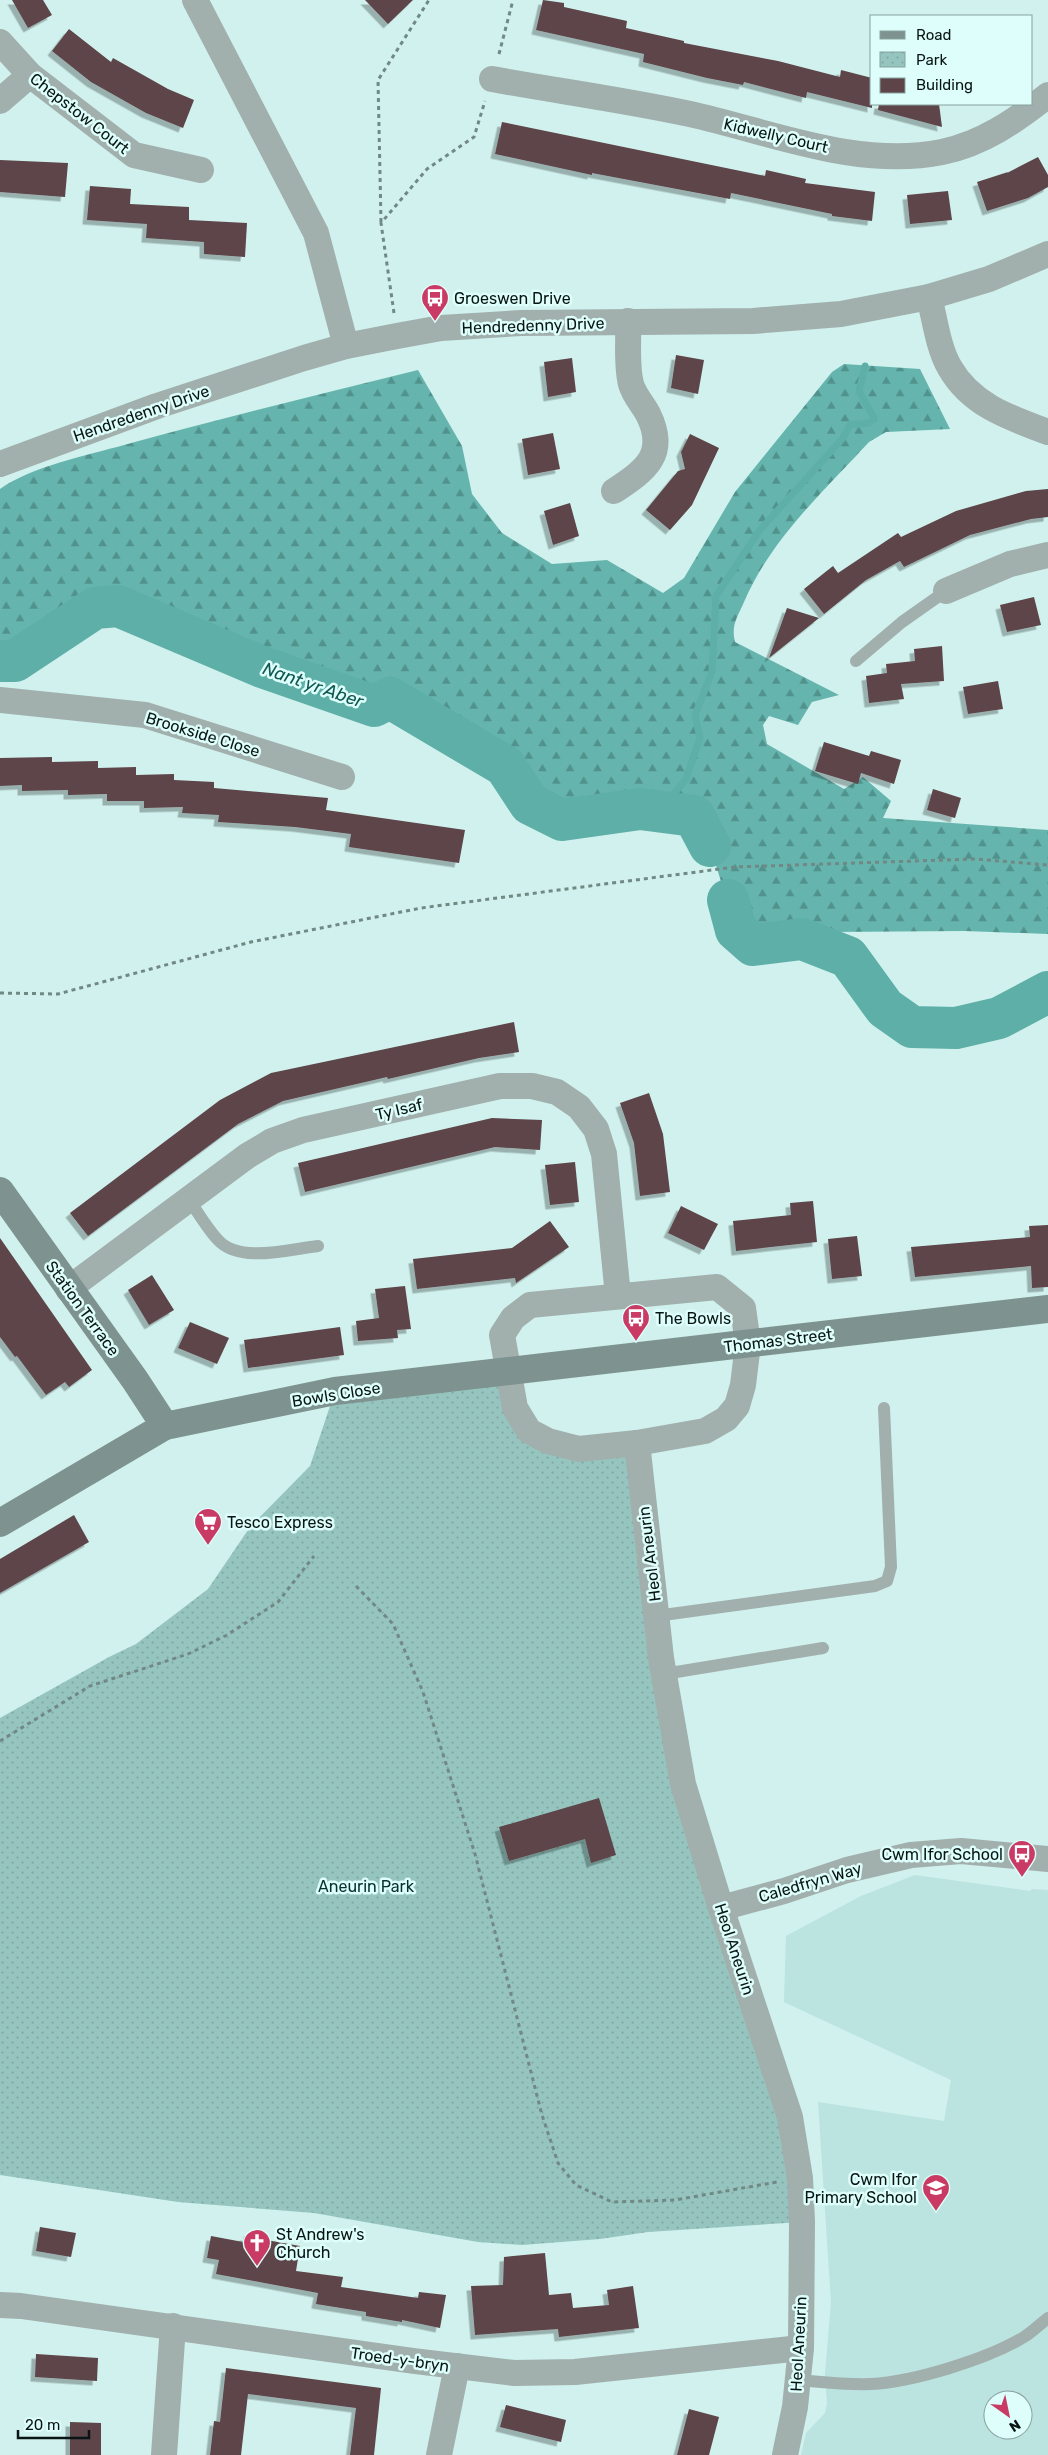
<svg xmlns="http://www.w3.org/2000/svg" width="1048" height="2455" font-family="Rubik,sans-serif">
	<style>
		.built { fill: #bbe3df; fill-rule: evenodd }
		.forest { fill: url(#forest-firs) }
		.park { fill: url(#park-dots) }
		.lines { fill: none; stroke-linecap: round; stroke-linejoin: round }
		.stream { stroke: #5eafa7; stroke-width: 7 }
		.river { stroke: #5eafa7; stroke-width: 42 }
		.building { fill: #5d4448; filter: url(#shadow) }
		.path { stroke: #718885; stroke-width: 3; stroke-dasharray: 4 4; stroke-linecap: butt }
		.lane { stroke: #a1afad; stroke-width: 12 }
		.street { stroke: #a1afad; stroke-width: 26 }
		.secondary { stroke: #7e9390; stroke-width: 28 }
		.labels { text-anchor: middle; stroke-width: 5; stroke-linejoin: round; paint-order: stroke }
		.street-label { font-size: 16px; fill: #091514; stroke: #ddfefa }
		.poi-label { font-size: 16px; fill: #091514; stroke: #ddfefa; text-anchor: start }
		.park-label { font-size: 16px; fill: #07302d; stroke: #ddfefa }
		.water-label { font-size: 18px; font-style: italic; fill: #115752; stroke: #ddfefa }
	</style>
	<defs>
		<pattern id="forest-firs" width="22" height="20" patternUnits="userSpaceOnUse" patternTransform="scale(1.25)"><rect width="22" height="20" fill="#65b5ae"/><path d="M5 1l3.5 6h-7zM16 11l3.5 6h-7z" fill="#51928c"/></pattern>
		<pattern id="park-dots" width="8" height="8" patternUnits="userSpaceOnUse" patternTransform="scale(1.25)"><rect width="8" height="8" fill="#96c5bf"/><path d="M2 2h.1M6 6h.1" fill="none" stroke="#80a8a3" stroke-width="1.8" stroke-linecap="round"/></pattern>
		<filter id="shadow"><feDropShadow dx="-4.5" dy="4.5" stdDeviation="0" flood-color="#0004"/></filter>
	</defs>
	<rect width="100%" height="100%" fill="#d0f1ed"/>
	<!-- built -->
	<path class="built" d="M915,1875L1030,1891L1032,1889L1048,1890V2455H801L806,2433L825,2413L827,2404L825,2374L831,2302L818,2102L944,2121L951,2080L784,2002L786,1936L861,1896ZM993,2400H1023V2430H993Z"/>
	<!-- forest -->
	<path class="forest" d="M844,364L920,369L950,429L886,432L869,442C823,492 771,539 744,602C737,618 731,625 735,642L839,695L812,702L798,725L769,716L763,725L767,744L844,789L863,777L891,801L883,818L1048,830V934L965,931L831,932L802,939L753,945L736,930L710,846L694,816L640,809L562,820L530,804L505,766L391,698L374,706L262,667L118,606L95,608L15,661H0V489C30,467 88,455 124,445C222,418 320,394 418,370L462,446L472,494L502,533L552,564L607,560L663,593L684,578L735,492L832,372Z"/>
	<!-- park -->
	<polygon class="park" points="509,1371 529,1431 637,1443 683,1784 790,2117 802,2222 648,2232 600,2239 522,2245 478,2242 314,2213 178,2202 0,2175 0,1718 109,1657 136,1644 208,1589 250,1527 310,1466 335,1391"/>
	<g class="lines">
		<!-- stream -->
		<polyline class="stream" points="660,811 686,779 700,738 695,715 712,672 716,596 759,531 843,438 850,425 869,423 874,418 859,391 865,366"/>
		<!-- river -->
		<g class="river">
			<polyline points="0,661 15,661 95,608 118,606 262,667 374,706 390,698 505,766 530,804 562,820 640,809 694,816 710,846"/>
			<polyline points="728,900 736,930 753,945 802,939 848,957 885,1008 912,1027 956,1028 999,1018 1048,992"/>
		</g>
	</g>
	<!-- building -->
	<g class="building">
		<polygon points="12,0 43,0 52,15 28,28"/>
		<polygon points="365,0 413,0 388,24"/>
		<polygon points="543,0 564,3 564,7 627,21 626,28 684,41 684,43 778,61 840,77 841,70 872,78 872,108 807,92 806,98 744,82 743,85 707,78 643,62 644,54 536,30"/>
		<polygon points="69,29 111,62 113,58 168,89 194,100 183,128 146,113 91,82 52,51"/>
		<polygon points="879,104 939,104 942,127 878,110"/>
		<polygon points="502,122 765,176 766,170 806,179 805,183 875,192 872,221 832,216 832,214 731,193 730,199 592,173 592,175 495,154"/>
		<polygon points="1038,157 1048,175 1048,187 1028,198 987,211 977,182 1008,172 1007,173"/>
		<polygon points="0,160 68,163 65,197 0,192"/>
		<polygon points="90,186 131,189 130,204 189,207 189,220 247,223 245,257 204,254 204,242 146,238 147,224 87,220"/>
		<polygon points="948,191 952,220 910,224 907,195"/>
		<polygon points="676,355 704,360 698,394 671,388"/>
		<polygon points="572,358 576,392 548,397 544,362"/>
		<polygon points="553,433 560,469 528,475 522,439"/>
		<polygon points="690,434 719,448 692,505 670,530 646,510 678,471 685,469 681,452"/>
		<polygon points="1048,489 1048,517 1031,519 970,535 904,567 900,561 866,580 824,614 804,589 833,566 838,573 898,533 901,537 956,511 1026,491"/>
		<polygon points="570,503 579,536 553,545 544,511"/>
		<polygon points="1034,597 1041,625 1007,632 1000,605"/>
		<polygon points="787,608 819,618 769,658"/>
		<polygon points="942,646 944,681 901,684 904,699 869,703 866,676 887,673 886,664 915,661 914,649"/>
		<polygon points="998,681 1003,709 968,714 963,687"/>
		<polygon points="824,742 869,756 871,751 901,760 894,784 861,773 858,784 815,771"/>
		<polygon points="52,757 52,762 98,761 98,768 136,767 136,775 174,774 174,780 214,782 214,788 328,798 326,810 465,830 459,863 349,847 351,834 295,827 218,822 219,815 182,813 183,807 144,808 144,801 107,801 107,794 68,795 68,790 22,791 22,785 0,786 0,758"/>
		<polygon points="933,789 961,798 955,818 927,810"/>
		<polygon points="514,1022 519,1052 479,1058 388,1079 387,1077 283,1101 238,1124 88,1236 70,1213 220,1100 271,1073"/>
		<polygon points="649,1093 663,1134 670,1192 640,1196 634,1143 620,1103"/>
		<polygon points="492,1118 542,1120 540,1150 495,1147 305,1192 298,1163"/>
		<polygon points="575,1162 579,1202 550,1205 545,1165"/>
		<polygon points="813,1201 817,1242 736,1251 733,1221 791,1215 790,1203"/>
		<polygon points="681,1206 718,1224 704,1250 668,1233"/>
		<polygon points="550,1221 569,1247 516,1283 515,1278 417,1289 413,1259 512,1248"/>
		<polygon points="1048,1225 1048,1287 1032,1288 1031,1266 915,1277 911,1247 1030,1237 1029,1226"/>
		<polygon points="857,1236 862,1276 832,1279 828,1239"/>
		<polygon points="0,1238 92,1370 69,1387 65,1382 46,1395 17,1356 15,1357 0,1337"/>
		<polygon points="152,1275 174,1310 149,1325 128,1290"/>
		<polygon points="405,1286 411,1329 397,1330 398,1338 358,1341 356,1321 379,1318 375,1289"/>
		<polygon points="190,1322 229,1338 217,1364 178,1348"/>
		<polygon points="340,1327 344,1355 248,1368 244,1340"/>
		<polygon points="74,1515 89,1542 0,1593 0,1559"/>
		<polygon points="599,1798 616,1855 591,1863 585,1839 509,1861 499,1827"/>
		<polygon points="40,2227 76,2233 71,2257 36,2251"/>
		<polygon points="211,2236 243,2242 244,2236 300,2246 296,2271 343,2277 341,2287 418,2298 419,2292 446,2295 440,2328 402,2320 402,2322 366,2316 366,2312 316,2304 318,2293 216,2274 219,2260 207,2258"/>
		<polygon points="545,2253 549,2295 571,2293 573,2308 609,2305 607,2290 633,2286 639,2328 559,2337 558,2329 475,2335 471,2286 503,2285 504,2257"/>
		<polygon points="36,2354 98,2358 97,2381 35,2377"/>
		<polygon points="226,2368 381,2388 374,2455 350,2455 356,2408 248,2394 241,2455 210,2455 214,2421 220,2422"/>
		<polygon points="506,2405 566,2420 561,2442 500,2427"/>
		<polygon points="689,2409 719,2417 709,2455 677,2455"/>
		<polygon points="70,2422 101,2423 101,2455 70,2455"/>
	</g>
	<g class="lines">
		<!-- path -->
		<g class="path">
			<polyline points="499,54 513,0"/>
			<polyline points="381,222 378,80 429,0"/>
			<polyline points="394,313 381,223 427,169 474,137 485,101"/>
			<polyline points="0,993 58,994 251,942 421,908 735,867 975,859 1048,865"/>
			<polyline points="356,1586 393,1624 423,1692 475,1854 542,2115 558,2163 576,2185 612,2202 675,2200 777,2182"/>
			<polyline points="0,1741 90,1686 188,1654 227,1635 278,1602 314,1556"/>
		</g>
		<!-- lane -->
		<g class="lane">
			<polyline points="856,661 902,622 946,591"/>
			<path d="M189,1199C198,1213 207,1228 218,1240C240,1264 290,1249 318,1246"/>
			<polyline points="656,1616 875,1586 887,1581 891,1567 884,1408"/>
			<polyline points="664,1674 823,1648"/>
			<path d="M798,2380C822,2382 846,2385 871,2384C913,2382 988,2359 1024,2337C1032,2332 1040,2324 1048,2318"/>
		</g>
		<!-- street -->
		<g class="street">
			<polyline points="195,0 316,233 346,346"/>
			<polyline points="0,42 30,75 134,155 201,170"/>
			<path d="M492,79C558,91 625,100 690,114C771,132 858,169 942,152C982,144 1017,120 1048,95"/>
			<polyline points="0,101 30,75"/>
			<path d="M929,297C935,319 938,348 950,368C971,405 1010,418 1048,432"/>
			<polyline points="0,464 157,406 304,358 346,346 397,336 441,328 521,323 753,321 841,314 929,297 989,279 1048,254"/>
			<path d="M614,491C646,470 668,454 648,414C642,403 634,395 631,384C626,365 629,341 628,321"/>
			<polyline points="946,591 1010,564 1048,555"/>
			<polyline points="0,700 145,715 342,777"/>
			<polygon points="717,1287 743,1308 748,1344 743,1385 737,1406 726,1419 705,1431 637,1443 579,1449 548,1441 529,1431 515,1408 502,1335 513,1318 530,1305"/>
			<polyline points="68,1289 247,1156 272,1141 303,1130 500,1086 532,1086 557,1092 579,1107 596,1129 604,1154 618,1296"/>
			<polyline points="637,1443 661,1658 683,1784 721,1908 790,2117 800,2178 802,2222 801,2348 795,2407 785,2455"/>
			<polyline points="721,1908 784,1891 847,1870 911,1855 961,1851 1048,1859"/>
			<polyline points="0,2305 21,2306 414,2361 514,2373 575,2372 801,2348"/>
			<polyline points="164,2455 173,2326"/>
			<polyline points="439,2455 457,2366"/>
		</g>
		<!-- secondary -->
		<g class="secondary">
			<polyline points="0,1191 135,1380 165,1426"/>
			<polyline points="0,1523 165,1426 335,1391 1048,1309"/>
		</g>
	</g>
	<!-- icons -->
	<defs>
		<symbol id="bus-pin" viewBox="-11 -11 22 30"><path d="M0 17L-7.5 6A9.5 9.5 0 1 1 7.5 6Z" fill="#c93b64" stroke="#ddfefa"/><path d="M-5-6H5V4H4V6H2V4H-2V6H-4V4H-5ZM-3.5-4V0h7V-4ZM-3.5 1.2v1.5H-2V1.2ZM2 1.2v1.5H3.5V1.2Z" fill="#fff"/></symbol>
		<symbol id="supermarket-pin" viewBox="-11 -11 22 30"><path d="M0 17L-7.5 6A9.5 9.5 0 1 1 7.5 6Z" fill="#c93b64" stroke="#ddfefa"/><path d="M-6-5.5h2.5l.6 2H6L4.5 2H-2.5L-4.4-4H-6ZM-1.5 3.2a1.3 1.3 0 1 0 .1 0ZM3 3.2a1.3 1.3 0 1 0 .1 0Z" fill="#fff"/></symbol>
		<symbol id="school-pin" viewBox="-11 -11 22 30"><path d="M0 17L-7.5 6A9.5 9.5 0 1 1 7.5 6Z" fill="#c93b64" stroke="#ddfefa"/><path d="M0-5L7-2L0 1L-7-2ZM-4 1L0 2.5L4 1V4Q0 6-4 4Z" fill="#fff"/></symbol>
		<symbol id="church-pin" viewBox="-11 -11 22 30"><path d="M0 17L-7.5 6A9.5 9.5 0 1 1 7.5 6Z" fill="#c93b64" stroke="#ddfefa"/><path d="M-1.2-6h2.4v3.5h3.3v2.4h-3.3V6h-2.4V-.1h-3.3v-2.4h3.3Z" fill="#fff"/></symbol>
	</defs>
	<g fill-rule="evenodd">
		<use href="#bus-pin" x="419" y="282" width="32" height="43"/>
		<use href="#bus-pin" x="620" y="1302" width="32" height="43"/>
		<use href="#supermarket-pin" x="192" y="1506" width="32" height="43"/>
		<use href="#bus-pin" x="1006" y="1838" width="32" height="43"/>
		<use href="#school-pin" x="920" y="2172" width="32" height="43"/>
		<use href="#church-pin" x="241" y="2227" width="32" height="43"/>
	</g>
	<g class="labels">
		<!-- street labels -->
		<g class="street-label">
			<text transform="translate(80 113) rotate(38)" y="6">Chepstow Court</text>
			<text transform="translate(776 135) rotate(13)" y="6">Kidwelly Court</text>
			<text transform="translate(533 325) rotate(-2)" y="6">Hendredenny Drive</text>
			<text transform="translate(141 413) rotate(-19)" y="6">Hendredenny Drive</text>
			<text transform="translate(203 734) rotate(17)" y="6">Brookside Close</text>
			<text transform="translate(399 1109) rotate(-13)" y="6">Ty Isaf</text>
			<text transform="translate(83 1308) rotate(54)" y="6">Station Terrace</text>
			<text transform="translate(778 1340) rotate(-7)" y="6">Thomas Street</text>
			<text transform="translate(336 1394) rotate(-9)" y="6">Bowls Close</text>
			<text transform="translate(649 1554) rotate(-97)" y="6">Heol Aneurin</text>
			<text transform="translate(810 1882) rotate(-16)" y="6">Caledfryn Way</text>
			<text transform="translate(735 1949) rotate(72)" y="6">Heol Aneurin</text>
			<text transform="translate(798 2344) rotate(-87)" y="6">Heol Aneurin</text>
			<text transform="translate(400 2359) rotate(8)" y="6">Troed-y-bryn</text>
		</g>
		<!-- poi labels -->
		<g class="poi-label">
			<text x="454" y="304">Groeswen Drive</text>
			<text x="655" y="1324">The Bowls</text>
			<text x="227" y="1528">Tesco Express</text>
			<text x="1003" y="1860" text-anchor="end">Cwm Ifor School</text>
			<text x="917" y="2185" text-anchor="end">Cwm Ifor<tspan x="917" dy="18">Primary School</tspan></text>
			<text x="276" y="2240">St Andrew's<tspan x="276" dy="18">Church</tspan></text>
		</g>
		<!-- park labels -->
		<g class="park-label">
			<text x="366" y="1892">Aneurin Park</text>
		</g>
		<!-- water labels -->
		<g class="water-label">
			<text transform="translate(313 685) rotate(19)" y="6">Nant yr Aber</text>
		</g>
	</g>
	<!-- legend -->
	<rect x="870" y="15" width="162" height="90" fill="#ddfefa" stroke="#88a19e"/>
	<rect x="880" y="31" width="25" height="8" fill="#7e9390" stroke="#88a19e"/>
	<text x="916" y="40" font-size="15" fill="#091514">Road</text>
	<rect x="880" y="52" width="25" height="15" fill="url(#park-dots)" stroke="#88a19e"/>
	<text x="916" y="65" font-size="15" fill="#091514">Park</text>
	<rect x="880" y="78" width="25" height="15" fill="#5d4448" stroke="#88a19e"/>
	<text x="916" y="90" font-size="15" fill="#091514">Building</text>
	<!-- north arrow -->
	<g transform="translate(1008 2415) rotate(147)"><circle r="24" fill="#ddfefa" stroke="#88a19e"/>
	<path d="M0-4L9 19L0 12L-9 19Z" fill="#c93b64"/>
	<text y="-8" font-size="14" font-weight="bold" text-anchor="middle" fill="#091514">N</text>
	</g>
	<!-- scale -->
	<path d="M18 2430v8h71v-8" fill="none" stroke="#091514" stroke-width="2.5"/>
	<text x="25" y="2430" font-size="15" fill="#091514" stroke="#ddfefa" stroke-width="4" paint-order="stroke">20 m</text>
</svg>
